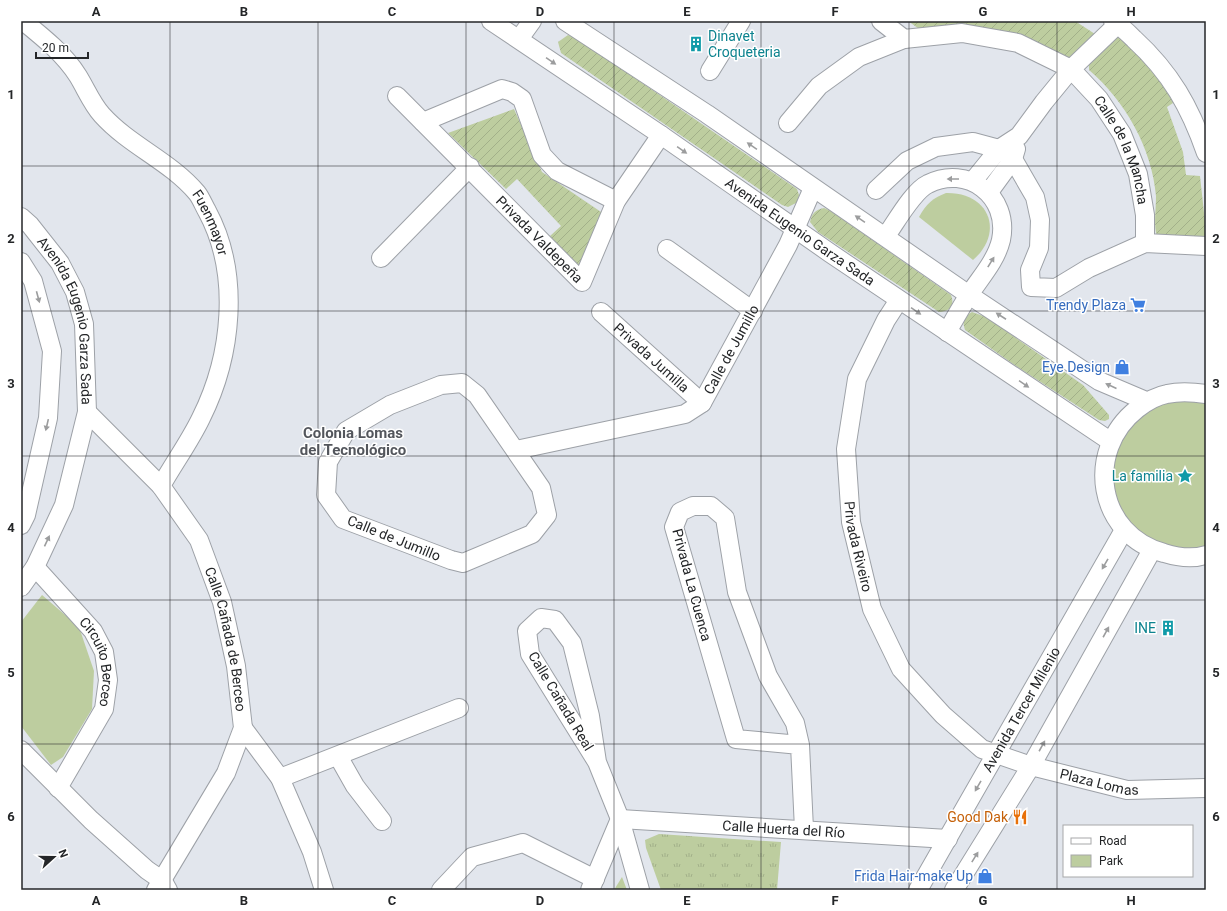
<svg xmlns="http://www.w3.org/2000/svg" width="1227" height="911" font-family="Roboto,sans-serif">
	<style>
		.grass { fill: url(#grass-tufts) }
		.park { fill: #bdcd9f }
		.garden { fill: url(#garden-furrows) }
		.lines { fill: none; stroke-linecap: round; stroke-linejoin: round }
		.minor-casing { stroke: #9da1a7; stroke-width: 20 }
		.minor { stroke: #fff; stroke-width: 18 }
		.oneway { fill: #9c9d9e }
		.grid { fill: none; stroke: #242628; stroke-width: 1; stroke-opacity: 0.55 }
		.labels { text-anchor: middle; stroke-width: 3; stroke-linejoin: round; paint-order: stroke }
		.culture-label { font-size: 14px; fill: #0d838f; stroke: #fff; text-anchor: end }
		.street-label { font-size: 14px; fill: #242628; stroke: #fff }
		.shop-label { font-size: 14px; fill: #366cbe; stroke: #fff; text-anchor: end }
		.food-label { font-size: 14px; fill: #c56008; stroke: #fff; text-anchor: end }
		.neighbourhood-label { font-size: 15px; font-weight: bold; fill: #53565c; stroke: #fff }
		.neatline { fill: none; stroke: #242628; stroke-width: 1.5 }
		.grid-label { font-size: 13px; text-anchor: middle; font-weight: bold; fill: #242628 }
	</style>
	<defs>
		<pattern id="grass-tufts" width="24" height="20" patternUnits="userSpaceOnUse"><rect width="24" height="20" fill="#bdcd9f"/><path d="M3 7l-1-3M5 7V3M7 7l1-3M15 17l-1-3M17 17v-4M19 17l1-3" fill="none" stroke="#a2b089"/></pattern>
		<pattern id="garden-furrows" width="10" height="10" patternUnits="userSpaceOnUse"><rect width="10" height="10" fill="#bdcd9f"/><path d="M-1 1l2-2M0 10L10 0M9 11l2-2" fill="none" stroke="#a2b089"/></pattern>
	</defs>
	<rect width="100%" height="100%" fill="#e2e6ed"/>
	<!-- grass -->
	<polygon class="grass" points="659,834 781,842 777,890 661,890 646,848 645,840"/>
	<!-- park -->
	<g class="park">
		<path d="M946,193C989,192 1005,232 973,260L919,217C926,204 933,198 946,193Z"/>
		<polygon points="1206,399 1206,552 1156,547 1121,517 1110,473 1116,443 1128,422 1165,400"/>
		<polygon points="42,595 79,627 94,671 92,709 63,757 51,765 21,726 21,622"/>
		<polygon points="622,877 627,890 614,890"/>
	</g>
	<!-- garden -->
	<g class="garden">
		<polygon points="908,21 1075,21 1095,34 1071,60 1028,39 922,31"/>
		<path d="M1124,34L1176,101L1167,107L1183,152L1186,175L1200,176L1206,231V234L1201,239L1159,237L1156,233C1154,221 1156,209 1156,196C1152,148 1125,101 1089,70V64L1112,40Z"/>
		<polygon points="568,35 578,39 797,189 799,195 798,202 788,207 782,205 561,53 558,42"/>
		<polygon points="514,109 542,172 607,216 579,268 550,236 561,226 517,179 506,189 448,133"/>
		<path d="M824,208L831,211L951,295C955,306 950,311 939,312L818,232L810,222C812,213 815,210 824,208Z"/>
		<path d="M972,312L986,317L1083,385L1109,415V419L1105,421L1099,420L1013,364L965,330C962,320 963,317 972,312Z"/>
	</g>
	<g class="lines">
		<defs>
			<g id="minor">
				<path id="s1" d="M23,21C44,38 64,54 78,76C86,89 92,104 102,115C130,146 170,161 197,193C201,198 204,206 207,211C241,274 232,356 201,418C190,441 174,463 161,486"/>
				<path id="s2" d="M491,21L661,135L830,253L1110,441"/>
				<polyline points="565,21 707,114 969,295 1099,381 1146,401"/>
				<polyline points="881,21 904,39"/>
				<path d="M1113,21C1121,26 1128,33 1134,39C1171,73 1190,107 1206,153"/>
				<polyline points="519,39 532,21"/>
				<polyline points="710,71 741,21"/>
				<path id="s3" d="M397,96L582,282L616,201L661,135"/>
				<polyline points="423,122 502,89 512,92 522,99 542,155 557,171 616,201"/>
				<path id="s4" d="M788,123L819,86L859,57L904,39L962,33L1018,43L1071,69L1099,99L1122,134L1138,174L1145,215V243"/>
				<polyline points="973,181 999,149 1019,136 1044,102 1071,69 1121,21"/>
				<polyline points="876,190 907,161 936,147 973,142 999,149 1013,159 1035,197 1040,220 1039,248 1030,270 1031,287 1056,288 1089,268 1145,243 1206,246"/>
				<polyline points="989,192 1013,159 1016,149"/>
				<path id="s5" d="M21,217L30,225L60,263L75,292L84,324L87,412L64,505L35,567L21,587"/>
				<path d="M886,236C896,222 913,191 928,184C967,164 1010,196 1001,240C996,261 980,278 969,295C961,307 954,320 947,332"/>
				<polyline points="667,249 753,311"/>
				<polyline points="381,258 470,167"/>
				<polyline points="21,262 33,281 52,351 48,418 26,515 21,525"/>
				<path id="s6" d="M899,300L886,320L857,379L846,449L851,522L872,609L901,669L943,715L982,749L1031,766L1127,790L1206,788"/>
				<path id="s7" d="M601,312L702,403"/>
				<polygon points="462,383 477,395 541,488 547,515 532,534 463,563 451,560 343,519 326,495 328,462 346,431 390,405 441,385"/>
				<path d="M1206,394C1193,392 1180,391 1167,394C1156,396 1146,402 1137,409C1084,451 1097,535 1164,553C1177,557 1193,559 1206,555"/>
				<path id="s8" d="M87,412L161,486L199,540L222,602L236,666L243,728L226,773L156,890"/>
				<path id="s9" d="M516,450L685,414L702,403L788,245L813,188"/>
				<path id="s10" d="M35,567L93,631L104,652L108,680L104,709L58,788"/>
				<polyline points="243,728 280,778 312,852 324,890"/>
				<polyline points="800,745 736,739 674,527 680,512 693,506 711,506 725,518 737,592 768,676 795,723 800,745 804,829"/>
				<polyline points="21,750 91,820 147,870 163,881 168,890"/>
				<polyline points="338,756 355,786 382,821"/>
				<polyline points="597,762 590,716 572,643 555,620 541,618 527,631 530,654 597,762 620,819 640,890"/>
				<polyline points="280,778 459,708"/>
				<path id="s11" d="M620,819L948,839"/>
				<polyline points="441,890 472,857 523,843 595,879"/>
				<polyline points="590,890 620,819"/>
				<path id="s12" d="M918,890L1124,530"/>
				<polyline points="954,890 1031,766 1152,550"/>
			</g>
		</defs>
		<!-- minor casing -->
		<use href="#minor" class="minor-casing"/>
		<!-- minor -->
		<use href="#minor" class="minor"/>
	</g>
	<!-- one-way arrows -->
	<defs><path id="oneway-solid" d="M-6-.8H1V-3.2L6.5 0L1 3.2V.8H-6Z"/></defs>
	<g class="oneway">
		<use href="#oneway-solid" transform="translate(551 61) rotate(34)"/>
		<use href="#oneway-solid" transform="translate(752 146) rotate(-146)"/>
		<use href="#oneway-solid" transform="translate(682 150) rotate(35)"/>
		<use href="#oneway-solid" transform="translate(953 179) rotate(180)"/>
		<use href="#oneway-solid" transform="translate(860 219) rotate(-146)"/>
		<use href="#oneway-solid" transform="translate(991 262) rotate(-58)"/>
		<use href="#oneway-solid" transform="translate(38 297) rotate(75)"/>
		<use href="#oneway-solid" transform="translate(916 311) rotate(34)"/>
		<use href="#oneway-solid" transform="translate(1001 316) rotate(-147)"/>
		<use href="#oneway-solid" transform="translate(1024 384) rotate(34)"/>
		<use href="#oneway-solid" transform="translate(1111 386) rotate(-156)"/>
		<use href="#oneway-solid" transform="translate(47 425) rotate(103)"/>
		<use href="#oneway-solid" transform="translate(47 541) rotate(-65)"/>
		<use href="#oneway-solid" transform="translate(1105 564) rotate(120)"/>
		<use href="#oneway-solid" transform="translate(1106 632) rotate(-61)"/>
		<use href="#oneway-solid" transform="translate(1042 746) rotate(-61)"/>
		<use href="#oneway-solid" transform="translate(978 786) rotate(120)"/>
		<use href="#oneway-solid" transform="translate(975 857) rotate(-58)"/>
	</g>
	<!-- grid -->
	<path class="grid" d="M170,21V890M318,21V890M466,21V890M614,21V890M761,21V890M909,21V890M1057,21V890M21,166H1206M21,311H1206M21,456H1206M21,600H1206M21,744H1206"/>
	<!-- icons -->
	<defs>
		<symbol id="building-bare" viewBox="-9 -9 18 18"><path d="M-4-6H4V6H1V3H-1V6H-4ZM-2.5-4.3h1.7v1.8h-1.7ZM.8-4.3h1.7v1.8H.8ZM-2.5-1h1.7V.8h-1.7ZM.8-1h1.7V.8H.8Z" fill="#0f9aa8" stroke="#fff" stroke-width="2.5" paint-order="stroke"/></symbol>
		<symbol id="supermarket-bare" viewBox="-9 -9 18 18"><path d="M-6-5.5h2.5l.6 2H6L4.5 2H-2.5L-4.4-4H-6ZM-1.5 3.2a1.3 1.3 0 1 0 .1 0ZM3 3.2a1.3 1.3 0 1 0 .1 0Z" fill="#3f7fe0" stroke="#fff" stroke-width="2.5" paint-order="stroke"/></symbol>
		<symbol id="shop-bare" viewBox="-9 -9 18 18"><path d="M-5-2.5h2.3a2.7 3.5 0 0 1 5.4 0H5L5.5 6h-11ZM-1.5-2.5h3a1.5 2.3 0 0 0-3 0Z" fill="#3f7fe0" stroke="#fff" stroke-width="2.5" paint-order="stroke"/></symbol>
		<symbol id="sight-bare" viewBox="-9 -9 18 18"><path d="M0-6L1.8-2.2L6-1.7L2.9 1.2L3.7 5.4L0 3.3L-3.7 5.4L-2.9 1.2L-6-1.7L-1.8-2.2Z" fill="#0f9aa8" stroke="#fff" stroke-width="2.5" paint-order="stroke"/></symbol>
		<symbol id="restaurant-bare" viewBox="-9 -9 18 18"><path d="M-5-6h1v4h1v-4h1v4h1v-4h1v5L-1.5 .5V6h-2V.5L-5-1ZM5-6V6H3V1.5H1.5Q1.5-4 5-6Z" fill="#e8710a" stroke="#fff" stroke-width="2.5" paint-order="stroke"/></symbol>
	</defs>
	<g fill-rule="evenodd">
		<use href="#building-bare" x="685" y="33" width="22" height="22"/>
		<use href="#supermarket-bare" x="1127" y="294" width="22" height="22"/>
		<use href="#shop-bare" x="1111" y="356" width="22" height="22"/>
		<use href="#sight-bare" x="1174" y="465" width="22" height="22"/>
		<use href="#building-bare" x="1157" y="617" width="22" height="22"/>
		<use href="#restaurant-bare" x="1009" y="806" width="22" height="22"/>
		<use href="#shop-bare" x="974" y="865" width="22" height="22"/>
	</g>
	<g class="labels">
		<!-- culture labels -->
		<g class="culture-label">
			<text x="708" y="41" text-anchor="start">Dinavet<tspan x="708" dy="16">Croqueteria</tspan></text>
			<text x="1173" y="481">La familia</text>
			<text x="1156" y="633">INE</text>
		</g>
		<!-- street labels -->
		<g class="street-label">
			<text dy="5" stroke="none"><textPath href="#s4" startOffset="418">Calle de la Mancha</textPath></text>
			<text dy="5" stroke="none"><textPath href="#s1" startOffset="280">Fuenmayor</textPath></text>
			<text dy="5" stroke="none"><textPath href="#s2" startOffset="374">Avenida Eugenio Garza Sada</textPath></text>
			<text dy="5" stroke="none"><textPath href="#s3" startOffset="202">Privada Valdepeña</textPath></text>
			<text dy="5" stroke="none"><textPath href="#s5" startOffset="118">Avenida Eugenio Garza Sada</textPath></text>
			<text dy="5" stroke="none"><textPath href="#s9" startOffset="254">Calle de Jumillo</textPath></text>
			<text dy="5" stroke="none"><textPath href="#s7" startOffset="68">Privada Jumilla</textPath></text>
			<text transform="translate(394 538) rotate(22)" y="5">Calle de Jumillo</text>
			<text dy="5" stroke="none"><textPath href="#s6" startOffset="259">Privada Riveiro</textPath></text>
			<text transform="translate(692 585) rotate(75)" y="5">Privada La Cuenca</text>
			<text dy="5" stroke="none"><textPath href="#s8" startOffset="274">Calle Cañada de Berceo</textPath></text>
			<text dy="5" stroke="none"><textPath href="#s10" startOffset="118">Circuito Berceo</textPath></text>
			<text transform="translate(561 701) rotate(59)" y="5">Calle Cañada Real</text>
			<text dy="5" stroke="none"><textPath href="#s12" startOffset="208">Avenida Tercer Milenio</textPath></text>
			<text dy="5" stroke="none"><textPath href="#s6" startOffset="626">Plaza Lomas</textPath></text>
			<text dy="5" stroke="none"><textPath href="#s11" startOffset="164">Calle Huerta del Río</textPath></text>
		</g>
		<!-- shop labels -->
		<g class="shop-label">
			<text x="1126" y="310">Trendy Plaza</text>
			<text x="1110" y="372">Eye Design</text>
			<text x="973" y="881">Frida Hair-make Up</text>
		</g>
		<!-- food labels -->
		<g class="food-label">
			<text x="1008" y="822">Good Dak</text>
		</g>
		<!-- neighbourhood labels -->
		<g class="neighbourhood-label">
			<text x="353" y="438">Colonia Lomas<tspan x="353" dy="17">del Tecnológico</tspan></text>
		</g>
	</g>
	<!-- border -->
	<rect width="1227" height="911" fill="none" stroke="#ffffff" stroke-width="44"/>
	<!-- legend -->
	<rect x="1063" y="825" width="130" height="52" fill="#ffffff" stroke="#a7a8a9"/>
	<rect x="1071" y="838" width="20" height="6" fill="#ffffff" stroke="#a7a8a9"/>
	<text x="1099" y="845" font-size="12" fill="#242628">Road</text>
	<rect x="1071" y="855" width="20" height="12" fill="#bdcd9f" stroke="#a7a8a9"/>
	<text x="1099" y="865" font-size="12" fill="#242628">Park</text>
	<!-- north arrow -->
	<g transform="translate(54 857) rotate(69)" stroke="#ffffff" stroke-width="3" paint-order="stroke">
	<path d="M0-3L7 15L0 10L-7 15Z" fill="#242628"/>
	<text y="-6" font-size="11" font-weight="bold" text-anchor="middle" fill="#242628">N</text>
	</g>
	<!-- scale -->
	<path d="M36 52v6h52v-6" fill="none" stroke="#242628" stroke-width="2"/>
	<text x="42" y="52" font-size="12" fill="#242628" stroke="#ffffff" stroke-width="3" paint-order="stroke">20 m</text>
	<rect x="22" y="22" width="1183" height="867" class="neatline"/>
	<g class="grid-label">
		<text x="96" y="16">A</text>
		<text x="244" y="16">B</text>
		<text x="392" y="16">C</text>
		<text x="540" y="16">D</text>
		<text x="687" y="16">E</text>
		<text x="835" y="16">F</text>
		<text x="983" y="16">G</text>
		<text x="1131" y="16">H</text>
		<text x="11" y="99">1</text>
		<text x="1216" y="99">1</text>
		<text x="11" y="243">2</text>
		<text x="1216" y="243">2</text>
		<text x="11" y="388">3</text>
		<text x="1216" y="388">3</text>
		<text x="11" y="532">4</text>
		<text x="1216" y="532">4</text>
		<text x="11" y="677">5</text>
		<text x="1216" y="677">5</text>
		<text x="11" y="821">6</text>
		<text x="1216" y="821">6</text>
		<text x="96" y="905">A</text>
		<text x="244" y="905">B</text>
		<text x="392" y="905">C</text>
		<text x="540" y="905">D</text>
		<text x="687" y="905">E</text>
		<text x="835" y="905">F</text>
		<text x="983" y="905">G</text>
		<text x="1131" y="905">H</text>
	</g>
</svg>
